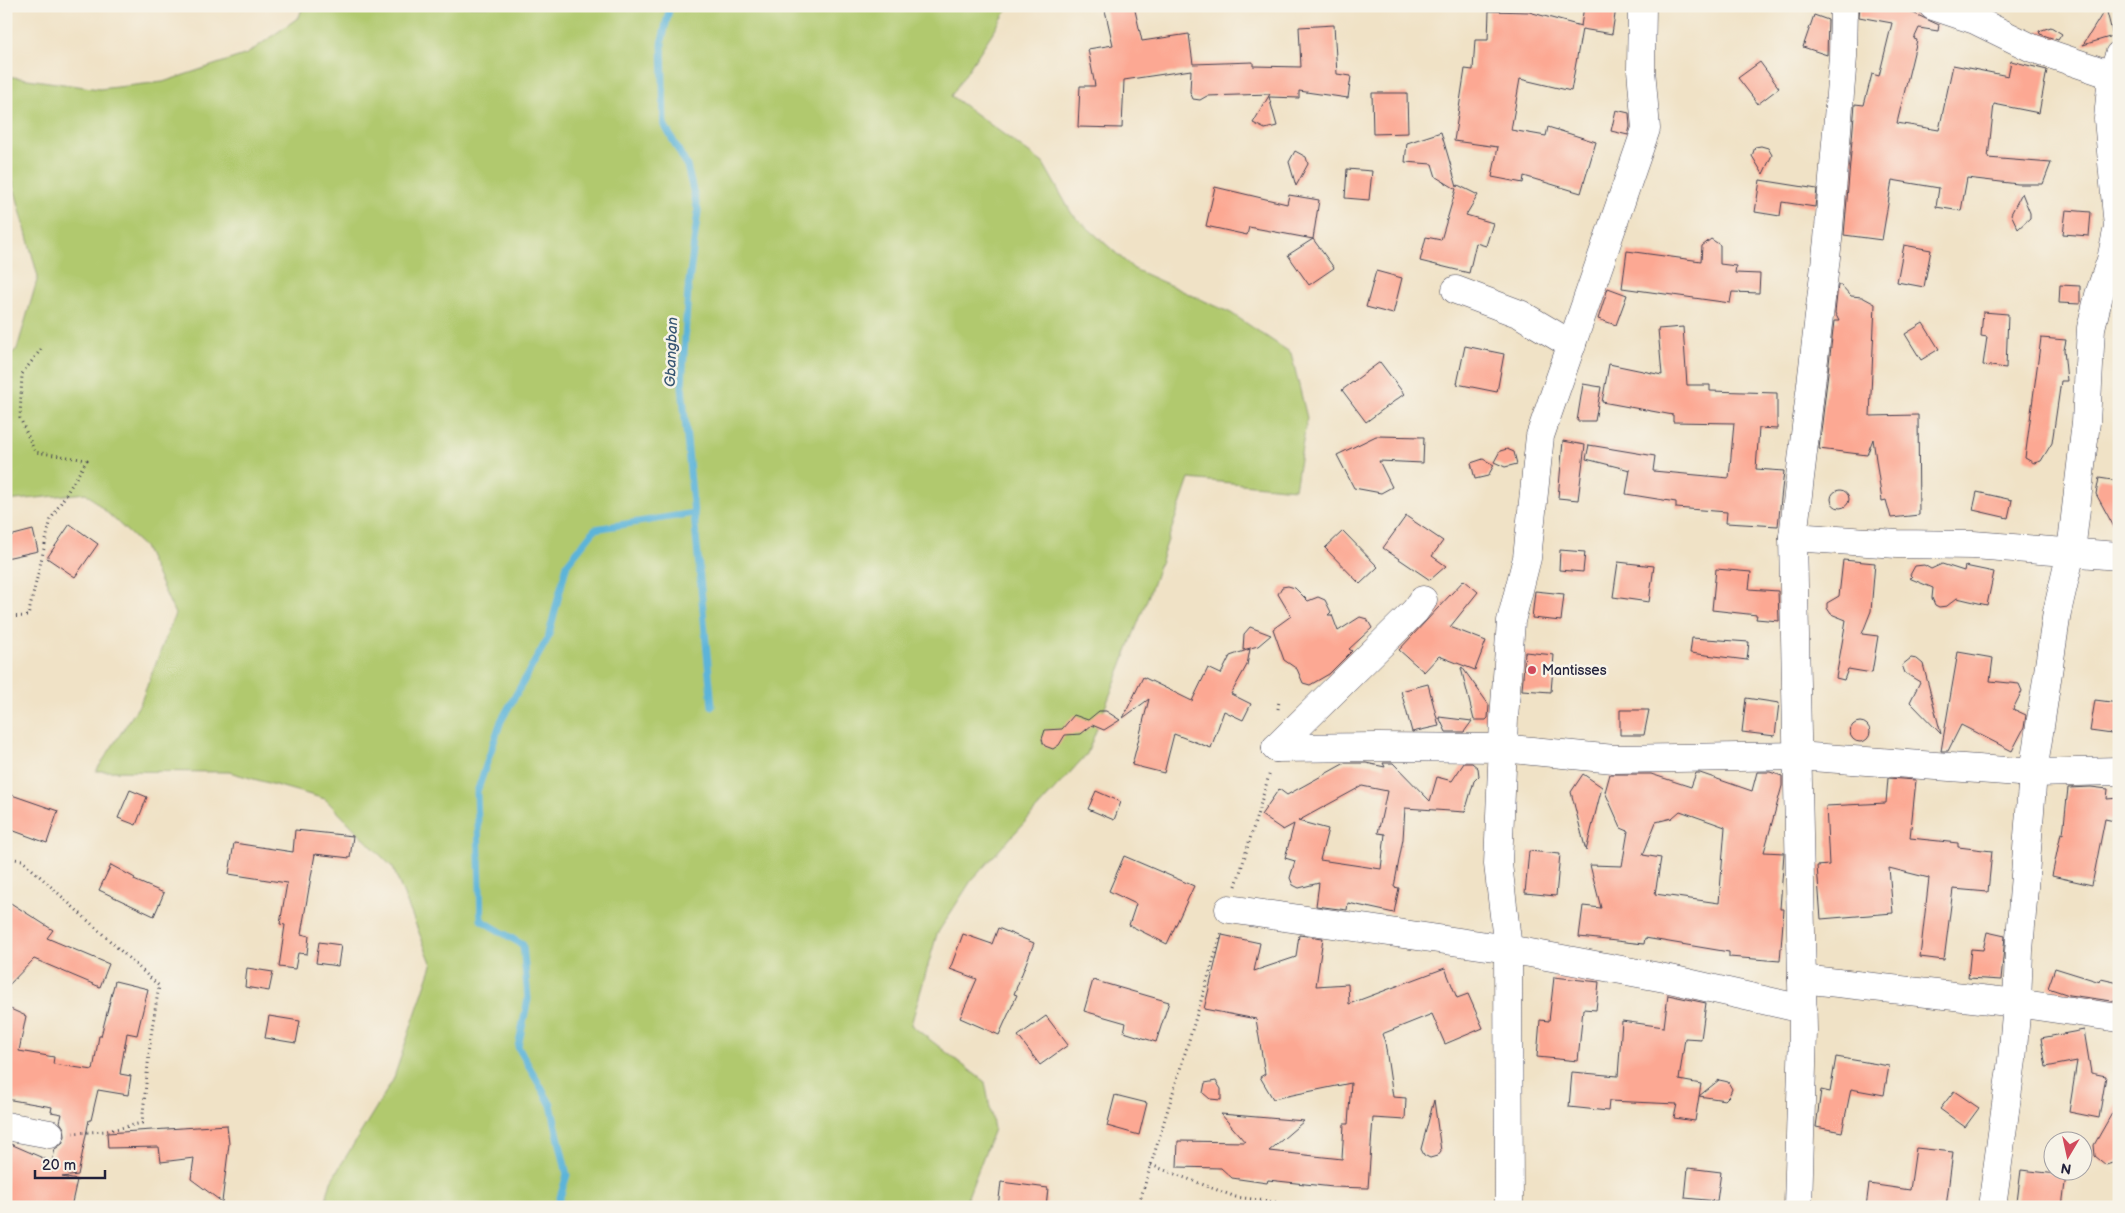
<svg xmlns="http://www.w3.org/2000/svg" width="2125" height="1213" font-family="'Balsamiq Sans',sans-serif">
	<style>
		.green { fill: #b1c96e; stroke: #6a7654 }
		.lines { fill: none; stroke-linecap: round; stroke-linejoin: round }
		.stream { stroke: #5cb4d9; stroke-width: 7 }
		.building { fill: #fca893; fill-rule: evenodd }
		.minor-casing { stroke: #413f50; stroke-width: 29 }
		.path { stroke: #413f50; stroke-width: 3; stroke-dasharray: 1 4; stroke-linecap: butt }
		.minor { stroke: #fff; stroke-width: 28 }
		.poi-dot { fill: #d1495b; stroke: #f7f3e8; stroke-width: 2 }
		.labels { text-anchor: middle; stroke-width: 5; stroke-linejoin: round; paint-order: stroke }
		.poi-label { font-size: 14px; fill: #22223b; stroke: #f7f3e8; text-anchor: start }
		.water-label { font-size: 15px; font-style: italic; fill: #365572; stroke: #f7f3e8 }
	</style>
	<rect width="100%" height="100%" fill="#f7f3e8"/>
	<filter id="ink" filterUnits="userSpaceOnUse"><feTurbulence type="fractalNoise" baseFrequency=".02" numOctaves="2"/><feDisplacementMap in="SourceGraphic" scale="10" xChannelSelector="R" yChannelSelector="G"/><feConvolveMatrix kernelMatrix="1 2 1 2 8 2 1 2 1" color-interpolation-filters="sRGB"/></filter>
	<filter id="wash" filterUnits="userSpaceOnUse"><feTurbulence type="fractalNoise" baseFrequency=".0096" numOctaves="4" result="noise"/><feDisplacementMap in="SourceGraphic" scale="20" xChannelSelector="R" yChannelSelector="G"/><feGaussianBlur stdDeviation="1.12" result="paint"/><feColorMatrix in="noise" values="0 0 0 0 0 0 0 0 0 0 0 0 0 0 0 0 0 1.4 0 .05"/><feComposite in="paint" operator="in"/></filter>
	<g filter="url(#wash)">
		<rect width="100%" height="100%" fill="#f0e2c6"/>
		<!-- green -->
		<polygon class="green" points="303,6 1010,6 951,96 1043,163 1072,214 1134,269 1231,313 1291,353 1307,418 1295,489 1189,479 1150,592 1087,754 971,881 937,934 911,1025 985,1082 994,1129 964,1207 324,1207 331,1181 393,1080 432,965 393,868 325,799 229,772 96,771 140,704 175,614 144,547 86,493 6,501 6,358 17,349 38,277 6,157 6,76 99,89 163,82 247,54 299,17"/>
		<g class="lines">
			<!-- stream -->
			<g class="stream">
				<polyline points="670,6 662,41 664,124 687,166 698,211 688,290 682,386 712,706"/>
				<polyline points="557,1207 567,1175 551,1105 518,1047 528,999 523,945 481,920 477,792 501,721 548,638 567,564 595,529 694,513"/>
			</g>
		</g>
		<g id="blocks">
			<!-- building -->
			<g class="building">
				<polygon points="1104,6 1134,6 1142,41 1189,34 1193,64 1253,62 1253,66 1301,67 1299,27 1334,25 1337,74 1351,76 1348,98 1299,91 1299,98 1269,97 1277,126 1265,129 1253,123 1270,94 1207,96 1200,100 1193,99 1190,92 1191,70 1124,80 1122,128 1078,127 1080,86 1095,86 1088,49 1113,45"/>
				<polygon points="1584,6 1616,8 1612,34 1582,29 1571,91 1520,79 1511,130 1546,136 1548,127 1596,142 1581,193 1524,176 1523,183 1492,177 1498,147 1454,141 1465,69 1473,70 1475,40 1488,40 1489,11 1529,12 1581,26"/>
				<polygon points="1860,6 1898,6 1939,25 1938,31 1919,28 1914,39 1917,40 1897,123 1939,130 1953,65 2008,76 2011,61 2047,70 2039,113 1994,104 1988,158 2051,163 2043,184 2018,184 1967,178 1961,211 1936,207 1939,188 1892,180 1882,240 1844,235 1855,104 1864,105 1872,74 1879,76 1892,23 1859,17"/>
				<polygon points="2106,8 2113,36 2083,45"/>
				<polygon points="1814,15 1828,20 1827,55 1803,47"/>
				<polygon points="2051,27 2062,34 2058,40 2040,34 2039,31"/>
				<polygon points="1760,62 1779,88 1758,104 1738,78"/>
				<polygon points="1372,93 1407,93 1408,133 1373,134"/>
				<polygon points="1616,110 1629,113 1630,127 1628,135 1611,131"/>
				<polygon points="1441,132 1457,187 1458,185 1478,195 1466,215 1493,223 1486,246 1476,243 1469,273 1420,261 1426,237 1441,240 1456,189 1436,177 1432,164 1405,162 1407,143"/>
				<polygon points="1761,146 1768,148 1772,155 1763,174 1752,156 1755,147"/>
				<polygon points="1295,151 1306,157 1308,164 1296,186 1289,162"/>
				<polygon points="1347,169 1372,171 1369,200 1345,198"/>
				<polygon points="1760,180 1817,189 1815,207 1782,202 1780,216 1755,212"/>
				<polygon points="1215,187 1287,204 1289,195 1319,200 1313,239 1249,227 1247,235 1206,226"/>
				<polygon points="2022,193 2030,213 2030,218 2018,229 2011,214"/>
				<polygon points="2066,210 2091,212 2089,236 2063,234"/>
				<polygon points="1313,239 1334,268 1309,285 1288,255"/>
				<polygon points="1711,239 1720,245 1720,264 1736,266 1735,273 1760,274 1759,293 1732,292 1730,303 1622,288 1627,251 1701,261 1702,246"/>
				<polygon points="1904,245 1931,250 1924,287 1897,282"/>
				<polygon points="1376,271 1402,278 1393,314 1366,307"/>
				<polygon points="1838,285 1841,285 1851,296 1862,297 1875,304 1870,416 1918,415 1919,515 1891,518 1886,500 1882,501 1873,439 1867,455 1819,449 1834,321 1839,321 1835,313"/>
				<polygon points="2060,285 2080,286 2080,304 2059,303"/>
				<polygon points="1608,288 1627,295 1616,325 1598,319"/>
				<polygon points="1983,312 2008,314 2006,368 1983,365 1987,337 1981,336"/>
				<polygon points="1923,323 1939,349 1921,360 1905,334"/>
				<polygon points="1683,327 1687,385 1710,385 1710,391 1777,393 1777,429 1759,428 1756,469 1784,471 1778,526 1726,523 1727,512 1676,508 1676,502 1626,494 1630,470 1586,459 1589,445 1655,456 1653,471 1729,478 1734,423 1673,422 1673,415 1602,402 1609,364 1662,375 1658,329"/>
				<polygon points="2041,338 2066,340 2064,350 2067,381 2061,381 2052,443 2041,461 2034,463 2025,458"/>
				<polygon points="1465,346 1504,354 1497,392 1457,384"/>
				<polygon points="1380,362 1404,394 1366,422 1342,390"/>
				<polygon points="1583,384 1601,387 1595,421 1577,421"/>
				<polygon points="1376,436 1424,437 1423,463 1379,461 1392,487 1381,493 1354,488 1337,455"/>
				<polygon points="1563,441 1585,445 1578,500 1558,498"/>
				<polygon points="1507,449 1514,452 1517,464 1505,467 1494,462 1500,451"/>
				<polygon points="1483,459 1494,465 1488,476 1475,479 1471,463"/>
				<polygon points="2099,478 2119,481 2119,536 2096,494"/>
				<circle cx="1840" cy="499" r="9"/>
				<polygon points="1977,492 2012,500 2008,518 1973,510"/>
				<polygon points="1406,516 1443,541 1432,556 1446,566 1430,580 1383,548"/>
				<polygon points="70,524 98,544 75,577 47,558"/>
				<polygon points="33,530 38,551 6,558 6,537"/>
				<polygon points="1343,531 1378,567 1360,584 1325,548"/>
				<polygon points="1560,550 1585,552 1583,572 1559,570"/>
				<polygon points="1843,560 1875,563 1871,611 1862,634 1878,636 1872,673 1848,669 1844,680 1836,678 1846,620 1831,614 1827,608 1827,603 1839,596"/>
				<polygon points="1618,562 1654,566 1649,602 1613,597"/>
				<polygon points="1942,564 1964,571 1965,566 1994,572 1987,605 1957,598 1947,606 1939,607 1935,605 1932,598 1933,588 1909,578 1912,577 1910,575 1915,566 1924,565 1931,569"/>
				<polygon points="1716,569 1751,572 1749,589 1778,591 1779,621 1756,619 1757,615 1712,610"/>
				<polygon points="1464,580 1478,592 1450,627 1486,641 1475,670 1439,656 1424,672 1399,650"/>
				<polygon points="1288,586 1295,588 1308,601 1318,597 1325,600 1331,612 1328,615 1332,615 1338,631 1360,617 1367,619 1372,628 1349,649 1352,651 1329,674 1310,685 1303,683 1297,669 1284,660 1273,629 1291,616 1278,594 1282,587"/>
				<polygon points="1535,591 1564,594 1561,621 1532,618"/>
				<polygon points="1250,627 1271,635 1258,646 1243,650 1244,634"/>
				<polygon points="1692,638 1749,642 1747,660 1690,653"/>
				<polygon points="1250,649 1247,665 1231,694 1251,704 1243,720 1224,711 1211,748 1174,734 1164,773 1132,765 1149,699 1123,718 1143,677 1192,701 1208,668 1221,674 1230,656"/>
				<polygon points="1525,652 1554,655 1551,692 1522,690"/>
				<polygon points="1958,652 1993,658 1990,681 2019,684 2022,691 2013,709 2026,715 2024,728 2012,751 1961,725 1948,751 1941,751"/>
				<polygon points="1911,658 1917,659 1923,664 1941,734 1910,702 1920,682 1905,673 1902,665"/>
				<polygon points="1462,667 1489,705 1488,718 1486,720 1474,720 1461,668"/>
				<polygon points="1428,684 1439,726 1412,732 1401,691"/>
				<polygon points="1746,698 1779,703 1775,736 1742,732"/>
				<polygon points="2095,700 2119,703 2119,735 2090,731"/>
				<polygon points="1620,710 1649,710 1644,735 1620,735"/>
				<polygon points="1099,711 1106,711 1120,720 1104,730 1092,725 1081,734 1065,735 1059,745 1053,749 1045,746 1043,743 1042,739 1045,730 1062,729 1074,715 1088,720"/>
				<polygon points="1439,717 1472,721 1464,732 1446,732"/>
				<circle cx="1860" cy="732" r="10"/>
				<path d="M1345,763H1366L1385,767L1383,763H1393L1430,801L1437,777L1452,781L1464,763H1472L1478,768L1479,776L1474,781L1465,812L1405,808L1403,839L1394,887L1399,888L1394,913L1348,903L1347,910L1316,906L1319,883L1299,888L1293,885L1290,878L1295,861L1285,858L1294,824L1283,830L1261,815L1279,789L1287,795ZM1362,786L1387,791L1378,833L1385,834L1381,869L1320,860L1328,829L1298,821Z"/>
				<path d="M1757,772H1770L1782,776V786L1764,852L1784,853L1780,909H1784L1780,961L1729,957V952L1645,938L1644,944L1579,937L1583,906L1601,908L1590,865L1622,866L1628,831L1621,828L1605,792L1610,774H1651L1691,787L1696,773H1700L1752,791ZM1680,811L1725,827L1719,903L1655,894L1661,858L1643,855L1656,822L1672,818Z"/>
				<polygon points="1583,774 1602,787 1586,851 1571,792"/>
				<polygon points="1888,778 1916,780 1910,838 1958,843 1958,847 1992,851 1988,892 1953,889 1944,960 1920,957 1929,878 1889,868 1893,913 1821,919 1817,866 1829,865 1826,806 1886,803"/>
				<polygon points="2091,787 2108,789 2107,799 2119,798 2119,822 2105,819 2092,885 2052,876 2061,833 2063,834 2068,788"/>
				<polygon points="130,790 147,797 136,825 118,818"/>
				<polygon points="1096,791 1121,802 1114,820 1088,809"/>
				<polygon points="6,793 58,811 47,843 6,828"/>
				<polygon points="295,830 353,836 350,858 315,854 301,934 309,936 307,954 298,953 295,969 279,967 285,925 280,924 287,883 229,874 234,843 293,852"/>
				<polygon points="1529,851 1560,854 1556,896 1525,893"/>
				<polygon points="1124,856 1194,886 1167,944 1129,925 1136,904 1109,891"/>
				<polygon points="111,865 135,878 134,880 164,893 154,916 99,890"/>
				<polygon points="6,900 53,930 47,938 109,964 100,987 34,959 6,988"/>
				<polygon points="998,928 1034,943 1014,994 1017,995 999,1035 960,1018 977,979 950,969 963,934 992,944"/>
				<polygon points="1987,932 2005,936 2001,980 1968,978 1971,949 1983,950"/>
				<polygon points="1222,935 1260,943 1254,971 1296,957 1299,935 1323,938 1316,986 1348,984 1349,1004 1445,968 1457,998 1468,994 1483,1028 1445,1044 1432,1014 1382,1034 1385,1042 1393,1097 1406,1098 1405,1120 1373,1118 1368,1188 1333,1187 1268,1180 1267,1183 1232,1178 1221,1168 1177,1167 1178,1141 1245,1142 1221,1114 1304,1121 1269,1151 1342,1159 1344,1124 1348,1124 1351,1083 1273,1099 1260,1077 1265,1074 1256,1019 1204,1009"/>
				<polygon points="319,942 341,945 338,966 316,963"/>
				<polygon points="247,968 273,972 269,991 245,987"/>
				<polygon points="2055,968 2100,982 2101,979 2119,983 2119,1002 2069,995 2048,988"/>
				<polygon points="1554,977 1599,982 1596,1010 1583,1009 1578,1061 1537,1057 1540,1020 1549,1021"/>
				<polygon points="1093,980 1169,1002 1156,1042 1124,1032 1126,1023 1084,1011"/>
				<polygon points="115,981 148,989 137,1035 127,1033 120,1074 131,1076 128,1095 98,1090 91,1120 89,1120 78,1175 62,1177 77,1180 71,1207 6,1207 6,1142 52,1162 55,1149 62,1144 65,1136 64,1128 60,1122 62,1114 51,1112 52,1107 6,1099 6,1007 26,1016 19,1051 54,1057 53,1064 93,1070 99,1036 101,1036"/>
				<polygon points="1668,995 1706,1003 1701,1039 1685,1038 1679,1080 1701,1084 1699,1096 1719,1080 1724,1081 1728,1082 1732,1089 1729,1096 1725,1100 1699,1096 1695,1121 1674,1118 1677,1104 1609,1101 1608,1111 1569,1107 1572,1072 1618,1076 1622,1021 1664,1027"/>
				<polygon points="269,1016 300,1021 296,1043 265,1038"/>
				<polygon points="1046,1016 1068,1045 1040,1065 1018,1036"/>
				<polygon points="2084,1030 2091,1073 2106,1076 2099,1118 2069,1112 2077,1061 2046,1067 2041,1038"/>
				<polygon points="1836,1057 1889,1066 1884,1095 1851,1089 1842,1132 1816,1127 1821,1090 1830,1092"/>
				<polygon points="1216,1081 1221,1089 1221,1100 1210,1099 1203,1093 1205,1083"/>
				<polygon points="1954,1091 1979,1108 1965,1127 1940,1109"/>
				<polygon points="1115,1095 1147,1103 1139,1135 1107,1126"/>
				<polygon points="1434,1100 1441,1151 1437,1156 1430,1158 1424,1155 1421,1149"/>
				<polygon points="2119,1101 2119,1161 2106,1165 2095,1156 2094,1145"/>
				<polygon points="227,1125 229,1144 222,1202 191,1179 194,1158 161,1162 159,1147 108,1148 107,1133"/>
				<polygon points="1916,1148 1953,1152 1946,1207 1866,1207 1869,1184 1910,1190"/>
				<polygon points="1688,1168 1721,1172 1717,1201 1685,1198"/>
				<polygon points="2021,1170 2066,1175 2062,1207 2017,1202"/>
				<polygon points="1001,1182 1048,1188 1046,1207 998,1207"/>
			</g>
		</g>
	</g>
	<g filter="url(#ink)">
		<use href="#blocks" fill-opacity="0" stroke="#413f50" stroke-width="1"/>
		<g class="lines">
			<defs>
				<g id="minor">
					<polyline points="1933,6 1975,20 2032,48 2112,75"/>
					<polyline points="1456,290 1520,314 1572,345"/>
					<polyline points="1793,537 1897,544 1973,545 2119,556"/>
					<polyline points="1276,748 1378,747 1502,748 1614,759 1797,756 2033,773 2119,771"/>
					<polyline points="1276,748 1415,611 1423,600"/>
					<polyline points="1229,909 1508,949 1670,979 1803,1009"/>
					<polyline points="1802,979 2017,1003 2119,1018"/>
					<polyline points="6,1126 50,1134"/>
					<polyline points="1509,1207 1508,949 1498,864 1504,719 1511,621 1527,558 1540,436 1646,129 1641,69 1642,6"/>
					<polyline points="1798,1207 1803,1031 1793,537 1828,240 1843,57 1844,6"/>
					<polyline points="1992,1207 2012,1060 2017,1003 2019,951 2033,773 2057,612 2071,552 2086,422 2091,328 2099,295 2111,260 2118,227 2108,119 2112,75 2119,55"/>
				</g>
			</defs>
			<!-- minor casing -->
			<use href="#minor" class="minor-casing"/>
			<!-- path -->
			<g class="path">
				<polyline points="6,617 28,616 51,519 87,460 35,452 20,418 22,374 42,348"/>
				<polyline points="1278,709 1279,700"/>
				<polyline points="6,858 22,860 159,986 151,1035 142,1123 107,1131 73,1133"/>
				<polyline points="1236,886 1270,772"/>
				<polyline points="1151,1165 1236,1197 1313,1207"/>
				<polyline points="1138,1207 1222,932"/>
			</g>
			<!-- minor -->
			<use href="#minor" class="minor"/>
		</g>
	</g>
	<!-- markers -->
	<circle class="poi-dot" cx="1532" cy="670" r="5"/>
	<g class="labels">
		<!-- poi labels -->
		<g class="poi-label">
			<text x="1542" y="675">Mantisses</text>
		</g>
		<!-- water labels -->
		<g class="water-label">
			<text transform="translate(671 352) rotate(-88)" y="5">Gbangban</text>
		</g>
	</g>
	<!-- margin -->
	<rect width="2125" height="1213" fill="none" stroke="#f7f3e8" stroke-width="25"/>
	<!-- north arrow -->
	<g transform="translate(2068 1156) rotate(189)"><circle r="24" fill="#f7f3e8" stroke="#a29fa3"/>
	<path d="M0-4L9 19L0 12L-9 19Z" fill="#d1495b"/>
	<text y="-8" font-size="14" font-weight="bold" text-anchor="middle" fill="#22223b">N</text>
	</g>
	<!-- scale -->
	<path d="M35 1170v8h70v-8" fill="none" stroke="#22223b" stroke-width="2.5"/>
	<text x="42" y="1170" font-size="15" fill="#22223b" stroke="#f7f3e8" stroke-width="4" paint-order="stroke">20 m</text>
</svg>
